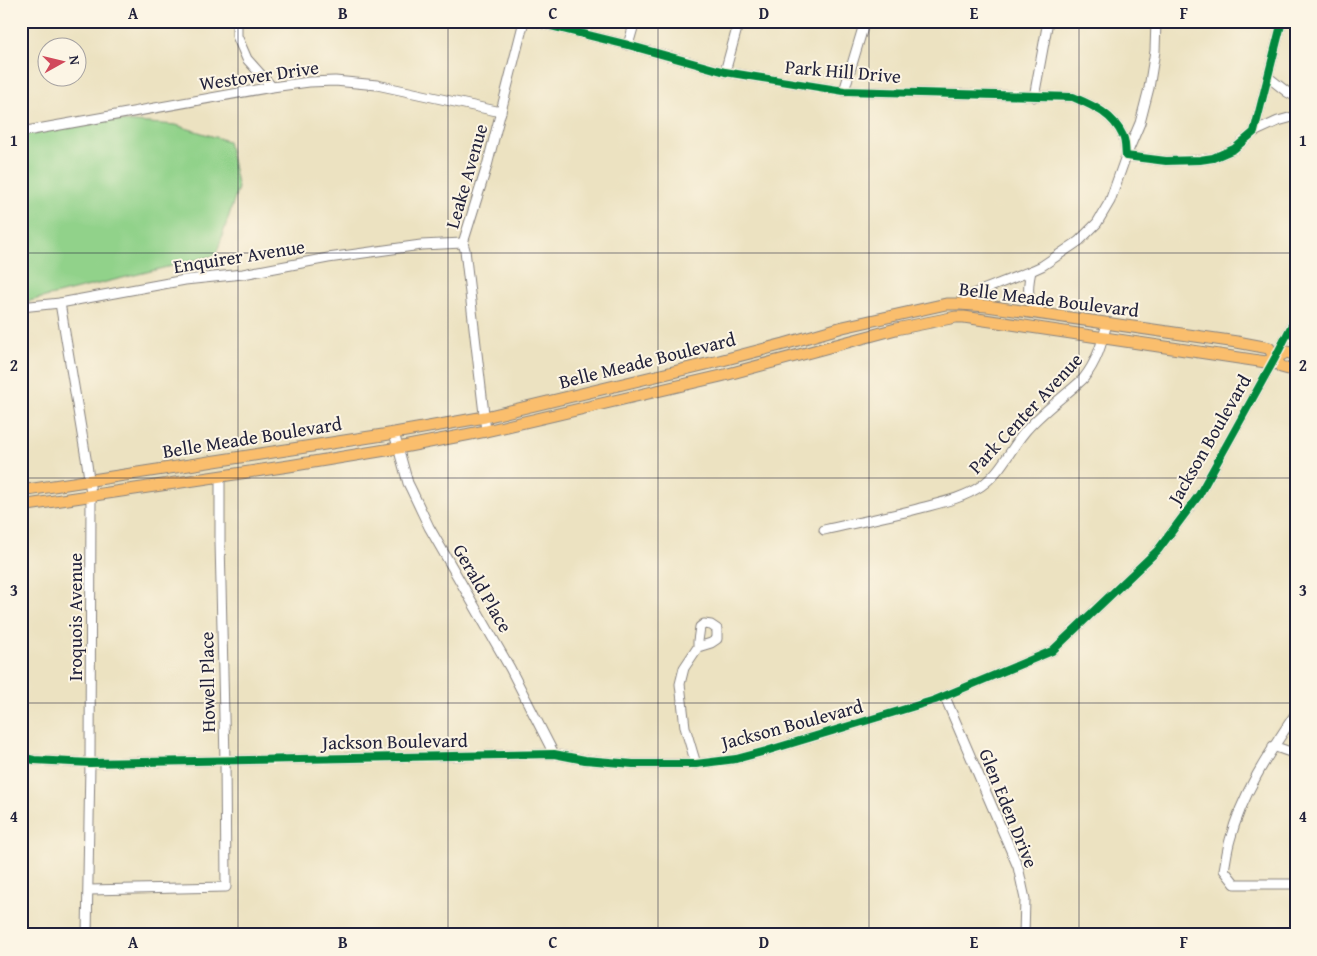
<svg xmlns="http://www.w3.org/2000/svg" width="1317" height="956" font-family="'Gentium Book Plus',serif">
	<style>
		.green { fill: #91d28a; stroke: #5a7a62 }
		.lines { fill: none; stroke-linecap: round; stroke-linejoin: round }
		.minor-casing { stroke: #87827e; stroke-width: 11 }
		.major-casing { stroke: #87827e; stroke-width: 13 }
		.minor { stroke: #fff; stroke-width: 9 }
		.major { stroke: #fabe6d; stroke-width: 11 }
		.cycleway-casing { stroke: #fcf5e5; stroke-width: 11 }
		.cycleway { stroke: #00873e; stroke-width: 8 }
		.grid { fill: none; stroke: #22223b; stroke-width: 1; stroke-opacity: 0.55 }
		.labels { text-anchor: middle; stroke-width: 4; stroke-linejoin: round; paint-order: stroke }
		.street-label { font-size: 19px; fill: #22223b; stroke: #fcf5e5 }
		.neatline { fill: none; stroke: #22223b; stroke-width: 2 }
		.grid-label { font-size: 16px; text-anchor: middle; font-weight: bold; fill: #22223b }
	</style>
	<rect width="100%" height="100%" fill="#fcf5e5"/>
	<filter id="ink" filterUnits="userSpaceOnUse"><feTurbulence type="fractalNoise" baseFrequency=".02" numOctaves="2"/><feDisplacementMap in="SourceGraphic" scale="10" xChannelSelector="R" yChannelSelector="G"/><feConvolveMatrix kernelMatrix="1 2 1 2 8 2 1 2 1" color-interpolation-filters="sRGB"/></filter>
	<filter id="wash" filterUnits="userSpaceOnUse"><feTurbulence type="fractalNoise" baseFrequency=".0096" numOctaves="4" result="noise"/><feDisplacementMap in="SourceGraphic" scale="20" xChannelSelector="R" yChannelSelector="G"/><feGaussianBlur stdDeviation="1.12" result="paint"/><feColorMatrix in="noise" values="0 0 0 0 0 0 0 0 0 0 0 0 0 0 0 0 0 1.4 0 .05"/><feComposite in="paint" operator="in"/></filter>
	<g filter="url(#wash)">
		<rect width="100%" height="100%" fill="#ece2c1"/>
		<!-- green -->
		<polygon class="green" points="95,119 176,125 228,141 238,188 216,255 21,303 21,132"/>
	</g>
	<g filter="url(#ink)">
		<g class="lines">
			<defs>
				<g id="minor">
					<polyline points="237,21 237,36 247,59 272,87"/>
					<path d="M531,21L628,45L725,72L844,91L1073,97C1094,106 1113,114 1123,136C1126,142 1125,150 1126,156L1166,161L1200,160L1213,158L1234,149L1254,132L1282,21"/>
					<polyline points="628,45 635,21"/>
					<polyline points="725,72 739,21"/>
					<polyline points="1268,77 1287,92 1296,97"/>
					<polyline points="844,91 865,21"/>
					<polyline points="1034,97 1048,21"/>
					<polyline points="21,132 272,87 309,82 335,81 377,85 501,112"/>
					<polyline points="1254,132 1278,121 1296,116"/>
					<path d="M1031,271C1027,289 1026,304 1043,314"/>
					<polyline points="60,303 87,464 91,494 90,763 87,935"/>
					<polyline points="962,304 975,293 1031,271 1042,266 1079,241 1097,223 1110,201 1126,156 1140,123 1149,88 1155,51 1156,21"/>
					<polyline points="21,307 60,303 185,280 243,274 328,258 421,245 463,243"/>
					<polyline points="486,431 465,250 463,243 487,166 524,21"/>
					<polyline points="394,433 408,483 411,489 429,527 510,668 554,754"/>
					<path d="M824,530C855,523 886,517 917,509C939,503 962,499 981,486C1000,473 1010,450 1024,433C1039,414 1065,396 1083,379C1097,362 1102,343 1107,323"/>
					<polyline points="945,697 1018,867 1025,899 1024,935"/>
					<path d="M1296,713C1270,752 1242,793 1230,840C1227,850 1226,860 1224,870L1235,884H1296"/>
					<polyline points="1273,746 1296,754"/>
					<polyline points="21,757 34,760 90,763 554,754 585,760 633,764 696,764 736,759 766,751 935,700 1052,651 1158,550 1199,495 1275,358 1296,317"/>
					<polyline points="696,764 685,727 680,684 684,668 698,647 698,641 700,627 704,624 711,625 717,629 717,639 711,643 698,647"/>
					<polyline points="89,890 226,887 225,761 220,541 220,476"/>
				</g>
				<g id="major">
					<polyline points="21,491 383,435 485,417 719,361 784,344 843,327 946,304 959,304 987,306 1237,342 1269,348 1281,367 1296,371"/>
					<polyline points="21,506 289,466 398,448 486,431 721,376 896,329 956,317 964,317 1266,362 1287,352 1296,355"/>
				</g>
			</defs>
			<!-- minor casing -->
			<use href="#minor" class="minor-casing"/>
			<!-- major casing -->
			<use href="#major" class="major-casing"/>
			<!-- minor -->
			<use href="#minor" class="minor"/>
			<!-- major -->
			<use href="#major" class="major"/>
			<defs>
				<g id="cycleway">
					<path d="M531,21L628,45L725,72L844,91L1073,97C1094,106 1113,114 1123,136C1126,142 1125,150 1126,156L1166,161L1200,160L1213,158L1234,149L1254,132L1282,21"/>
					<polyline points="21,757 34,760 90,763 554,754 585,760 633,764 696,764 736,759 766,751 935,700 1052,651 1158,550 1199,495 1275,358 1296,317"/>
				</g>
			</defs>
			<!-- cycleway casing -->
			<use href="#cycleway" class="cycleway-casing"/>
			<!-- cycleway -->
			<use href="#cycleway" class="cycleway"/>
		</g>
	</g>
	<!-- grid -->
	<path class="grid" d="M238,21V935M448,21V935M658,21V935M869,21V935M1079,21V935M21,253H1296M21,478H1296M21,703H1296"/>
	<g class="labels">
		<!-- street labels -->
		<g class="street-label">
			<text transform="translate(843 71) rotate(5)" y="7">Park Hill Drive</text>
			<text transform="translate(259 75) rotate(-8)" y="7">Westover Drive</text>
			<text transform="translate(466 176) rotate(-74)" y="7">Leake Avenue</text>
			<text transform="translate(239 256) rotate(-9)" y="7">Enquirer Avenue</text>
			<text transform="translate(1049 299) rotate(7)" y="7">Belle Meade Boulevard</text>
			<text transform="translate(647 360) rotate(-14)" y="7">Belle Meade Boulevard</text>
			<text transform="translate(1025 413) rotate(-47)" y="7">Park Center Avenue</text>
			<text transform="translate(252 437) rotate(-9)" y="7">Belle Meade Boulevard</text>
			<text transform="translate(1209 439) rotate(-60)" y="7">Jackson Boulevard</text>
			<text transform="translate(483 588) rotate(60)" y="7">Gerald Place</text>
			<text transform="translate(75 617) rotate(-90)" y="7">Iroquois Avenue</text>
			<text transform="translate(207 682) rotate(-91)" y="7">Howell Place</text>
			<text transform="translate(792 724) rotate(-15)" y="7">Jackson Boulevard</text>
			<text transform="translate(395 741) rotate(-1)" y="7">Jackson Boulevard</text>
			<text transform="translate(1009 808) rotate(68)" y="7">Glen Eden Drive</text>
		</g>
	</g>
	<!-- margin -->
	<rect width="1317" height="956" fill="none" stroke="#fcf5e5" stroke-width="55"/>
	<!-- north arrow -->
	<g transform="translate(62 62) rotate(82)"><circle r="24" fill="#fcf5e5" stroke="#a5a1a1"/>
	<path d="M0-4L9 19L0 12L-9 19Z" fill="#d1495b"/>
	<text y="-8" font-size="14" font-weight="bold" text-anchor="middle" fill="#22223b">N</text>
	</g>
	<rect x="28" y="28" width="1262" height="900" class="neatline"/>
	<g class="grid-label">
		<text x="133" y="19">A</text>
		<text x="343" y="19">B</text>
		<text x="553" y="19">C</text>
		<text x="764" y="19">D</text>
		<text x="974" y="19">E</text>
		<text x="1184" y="19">F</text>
		<text x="14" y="146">1</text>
		<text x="1303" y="146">1</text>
		<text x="14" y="371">2</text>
		<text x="1303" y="371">2</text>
		<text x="14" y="596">3</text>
		<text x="1303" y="596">3</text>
		<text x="14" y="822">4</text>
		<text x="1303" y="822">4</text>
		<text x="133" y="948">A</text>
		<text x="343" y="948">B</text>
		<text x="553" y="948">C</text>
		<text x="764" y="948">D</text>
		<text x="974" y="948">E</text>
		<text x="1184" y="948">F</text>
	</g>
</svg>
